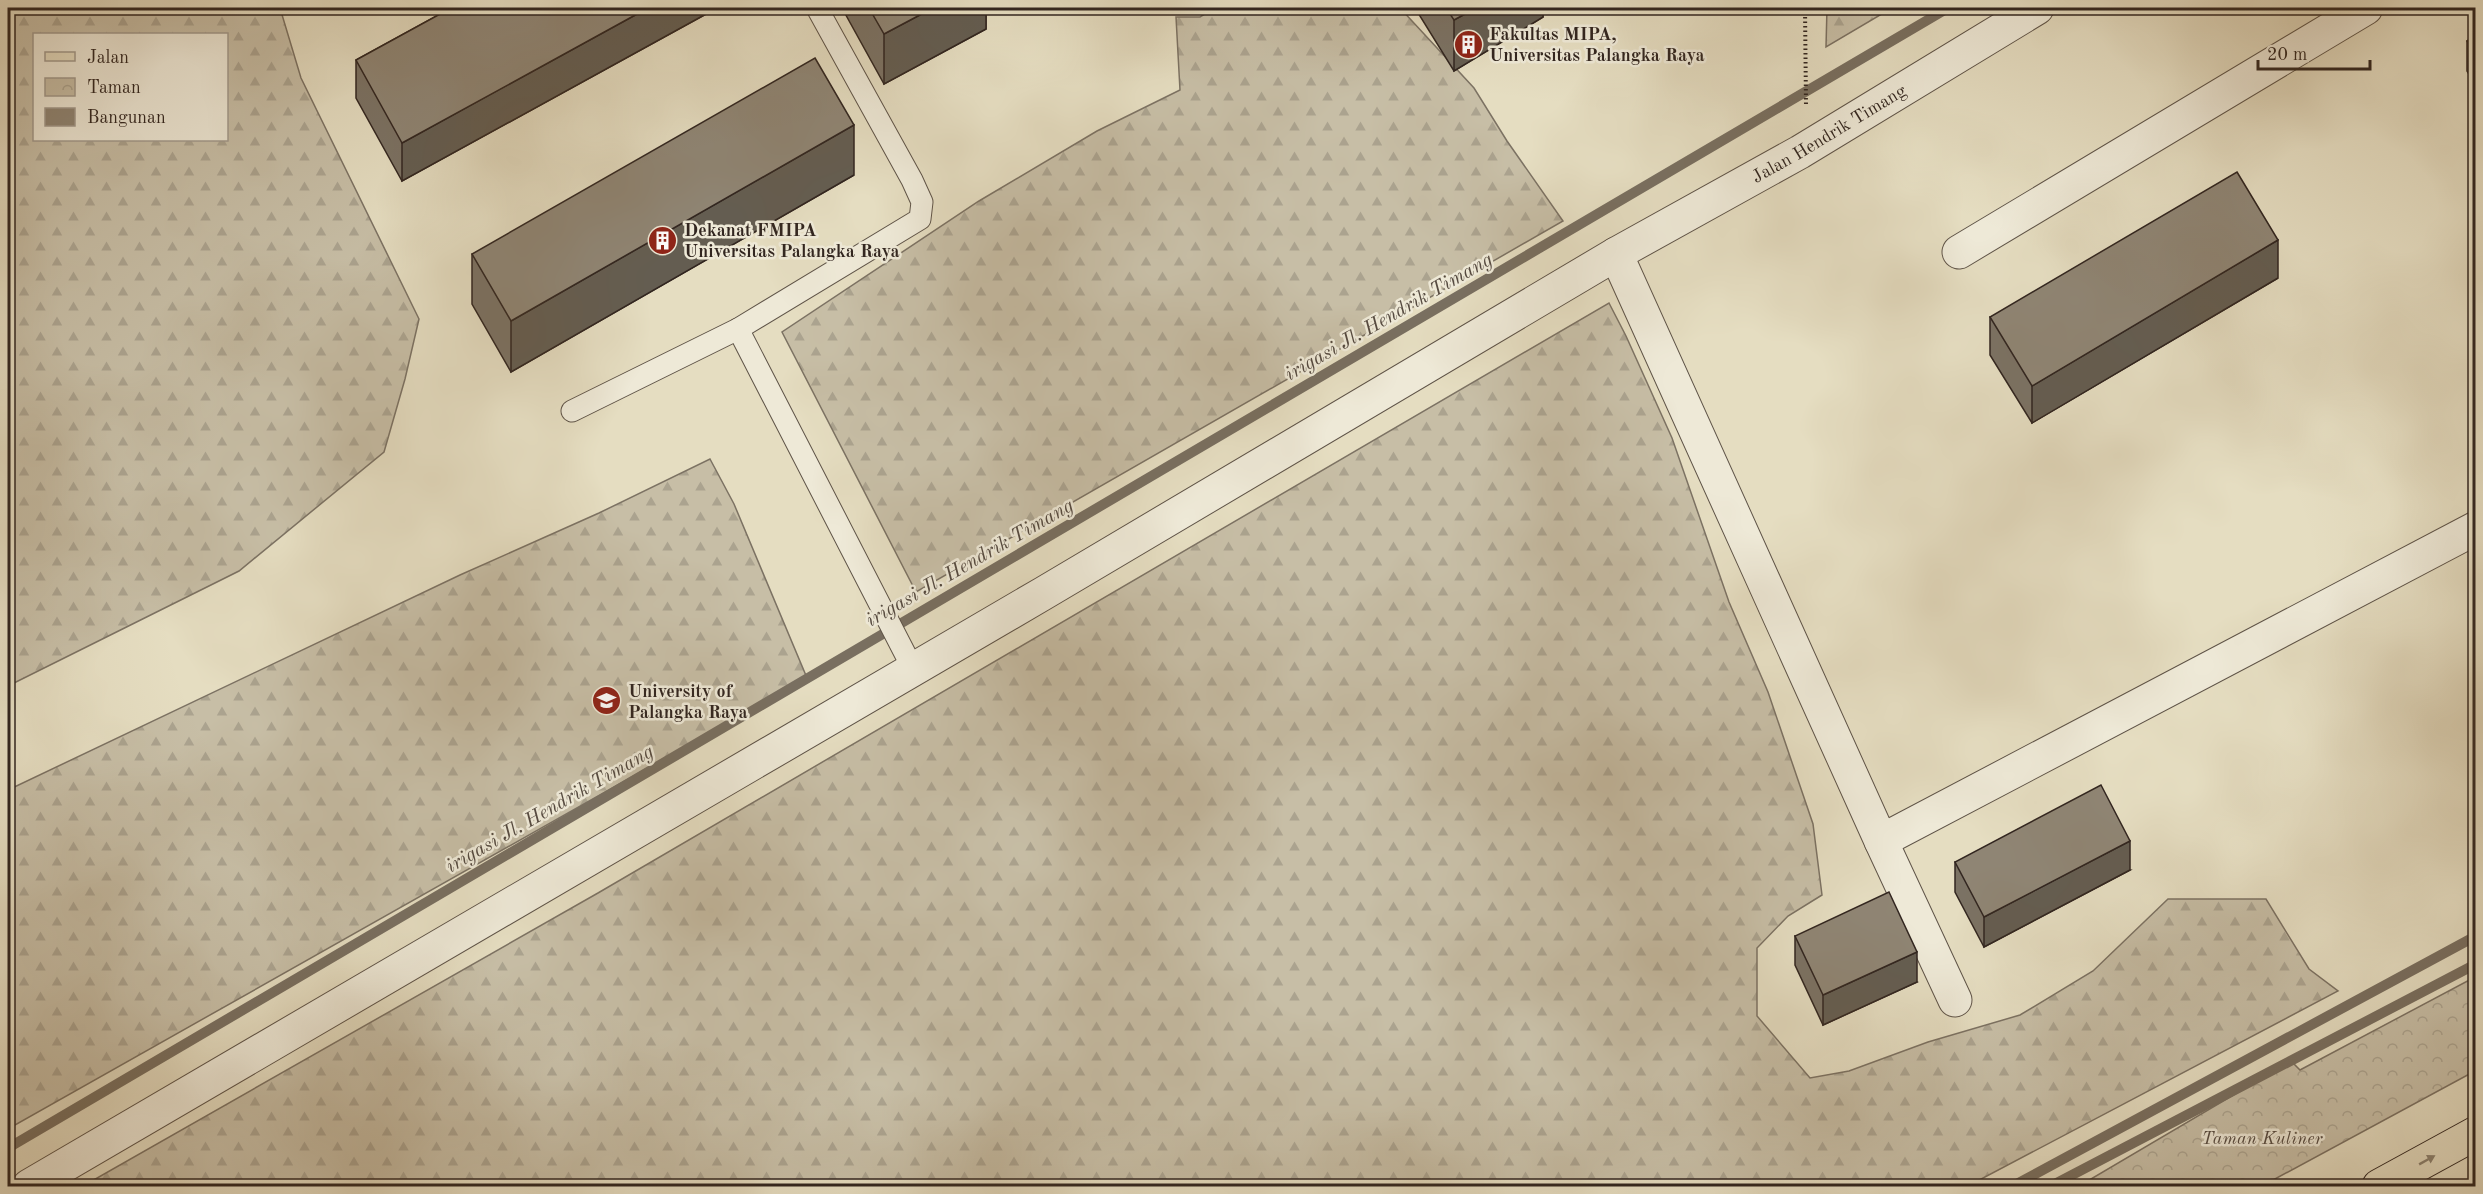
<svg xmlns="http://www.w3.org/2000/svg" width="2483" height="1194" font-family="'Old Standard TT',serif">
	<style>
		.forest { fill: url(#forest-firs); stroke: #7c7263; stroke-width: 1.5; fill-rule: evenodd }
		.park { fill: url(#park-crowns); stroke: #7c7263; stroke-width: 1.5 }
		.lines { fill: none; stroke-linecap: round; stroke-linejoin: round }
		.stream { stroke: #796f60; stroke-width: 10 }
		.service-casing { stroke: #5f5448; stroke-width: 23 }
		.minor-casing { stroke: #5f5448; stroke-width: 35 }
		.primary-casing { stroke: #322620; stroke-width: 35 }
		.path { stroke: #322620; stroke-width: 4; stroke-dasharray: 1.5 3; stroke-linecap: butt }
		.service { stroke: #eee9d7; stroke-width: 21 }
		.minor { stroke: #eee9d7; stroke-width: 33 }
		.primary { stroke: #e5ddc1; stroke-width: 33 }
		.wall { fill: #7b7264; stroke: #322620; stroke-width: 1.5 }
		.shaded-wall { fill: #645d51; stroke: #322620; stroke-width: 1.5 }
		.building { fill: #8f8574; stroke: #322620; stroke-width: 1.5 }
		.oneway { fill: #8c8270 }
		.labels { text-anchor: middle; stroke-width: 5; stroke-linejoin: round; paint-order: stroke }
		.poi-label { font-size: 18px; font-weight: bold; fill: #322620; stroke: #eee9d7; text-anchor: start }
		.street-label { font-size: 18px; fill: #322620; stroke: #eee9d7 }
		.park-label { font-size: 18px; font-style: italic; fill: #574c42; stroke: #eee9d7 }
		.water-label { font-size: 20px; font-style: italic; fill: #554a40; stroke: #eee9d7 }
	</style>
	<defs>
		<pattern id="forest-firs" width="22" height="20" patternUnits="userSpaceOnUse" patternTransform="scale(1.5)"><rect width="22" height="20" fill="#c7bea6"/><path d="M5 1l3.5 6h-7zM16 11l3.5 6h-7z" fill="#aba38f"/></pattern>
		<pattern id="park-crowns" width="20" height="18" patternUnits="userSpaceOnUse" patternTransform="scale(1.5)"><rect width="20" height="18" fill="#c7bea6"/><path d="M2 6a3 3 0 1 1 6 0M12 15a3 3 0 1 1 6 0" fill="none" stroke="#aba38f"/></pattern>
	</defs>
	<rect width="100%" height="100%" fill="#e5ddc1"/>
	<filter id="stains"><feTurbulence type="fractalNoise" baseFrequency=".00333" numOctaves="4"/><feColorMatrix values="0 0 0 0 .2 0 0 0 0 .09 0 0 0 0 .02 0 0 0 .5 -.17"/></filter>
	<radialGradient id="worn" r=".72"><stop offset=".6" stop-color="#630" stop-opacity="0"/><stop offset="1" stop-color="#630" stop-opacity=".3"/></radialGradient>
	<!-- forest -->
	<g class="forest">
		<path d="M8,8H280L301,78L419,319L405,379L384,452L239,571L8,686ZM34,34H226V140H34Z"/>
		<polygon points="1215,8 1400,8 1474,88 1507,141 1563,221 916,592 782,332 979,201 1097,131 1180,90 1176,17 1200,17"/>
		<polygon points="1827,8 1892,8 1826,47"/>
		<polygon points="1609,303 1626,336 1672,438 1729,602 1768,692 1813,824 1822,895 1788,916 1757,948 1757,1016 1810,1078 1849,1071 1928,1042 2020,1015 2093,971 2168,899 2266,899 2309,969 2338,991 1968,1186 83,1186 598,893"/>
		<polygon points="710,459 734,504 807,678 8,1129 8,790 460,575 599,513"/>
	</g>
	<!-- park -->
	<polygon class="park" points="2475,977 2475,1071 2262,1186 2079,1186 2291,1061 2300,1070"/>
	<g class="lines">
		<!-- stream -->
		<g class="stream">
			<polyline points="8,1148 1948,8"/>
			<polyline points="2013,1186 2476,936"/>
			<polyline points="2051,1186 2476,964"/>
		</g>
		<defs>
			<g id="service">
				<polyline points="738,329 913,669"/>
				<polyline points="572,411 738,329 920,219 922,202 912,180 817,8"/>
			</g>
			<g id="minor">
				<polyline points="1959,252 2366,8"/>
				<polyline points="1616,254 1881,841 2476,528"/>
				<polyline points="1881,841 1955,1000"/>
				<path id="s1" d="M29,1186L1044,593L1616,254L1800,152L2037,8"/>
			</g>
			<polyline id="primary" points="2379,1186 2476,1133"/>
		</defs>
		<!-- service casing -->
		<use href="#service" class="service-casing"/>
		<!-- minor casing -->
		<use href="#minor" class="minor-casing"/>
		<!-- primary casing -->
		<use href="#primary" class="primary-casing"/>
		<!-- path -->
		<polyline class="path" points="1805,8 1806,106"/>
		<!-- service -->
		<use href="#service" class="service"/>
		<!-- minor -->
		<use href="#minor" class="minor"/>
		<!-- primary -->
		<use href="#primary" class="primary"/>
	</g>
	<!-- wall -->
	<g class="wall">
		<polygon points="451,8 717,8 402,181 356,98 356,60"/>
		<polygon points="842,8 986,8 986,29 884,84"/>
		<polygon points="1415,8 1543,8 1543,17 1454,71"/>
		<polygon points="2475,36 2475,84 2467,71 2467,41"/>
		<polygon points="854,175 511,372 472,304 472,254"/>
		<polygon points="2278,278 2032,423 1990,355 1990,317"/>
		<polygon points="1955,862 2130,870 1984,947 1955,892"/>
		<polygon points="1795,936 1917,982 1823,1025 1795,965"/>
	</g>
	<!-- shaded-wall -->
	<g class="shaded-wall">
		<polygon points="648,8 717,8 402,181 402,143"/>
		<polygon points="933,8 986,8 986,29 884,84 884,34"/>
		<polygon points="1476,8 1543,8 1543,17 1454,71 1454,20"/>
		<polygon points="854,125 854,175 511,372 511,321"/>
		<polygon points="2278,240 2278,278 2032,423 2032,386"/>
		<polygon points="2130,841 2130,870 1984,947 1984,917"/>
		<polygon points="1917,952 1917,982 1823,1025 1823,995"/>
	</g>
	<!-- building -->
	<g class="building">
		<polygon points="451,8 648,8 402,143 356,60"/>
		<polygon points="869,8 933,8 884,34"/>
		<polygon points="1446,8 1476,8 1454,20"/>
		<polygon points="2475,36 2475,54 2467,41"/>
		<polygon points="815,58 854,125 511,321 472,254"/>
		<polygon points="2237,172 2278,240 2032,386 1990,317"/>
		<polygon points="2101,785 2130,841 1984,917 1955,862"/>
		<polygon points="1889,892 1917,952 1823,995 1795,936"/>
	</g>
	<!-- one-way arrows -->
	<defs><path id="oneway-solid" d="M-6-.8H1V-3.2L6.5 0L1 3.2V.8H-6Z" transform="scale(1.5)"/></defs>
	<use class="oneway" href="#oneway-solid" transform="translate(2427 1160) rotate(-29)"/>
	<!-- icons -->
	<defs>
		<symbol id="building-disc" viewBox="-11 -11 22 22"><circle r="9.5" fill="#8f2418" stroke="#eee9d7"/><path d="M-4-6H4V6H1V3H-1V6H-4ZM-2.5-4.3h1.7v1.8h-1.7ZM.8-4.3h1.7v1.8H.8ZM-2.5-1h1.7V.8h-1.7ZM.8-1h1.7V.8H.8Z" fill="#fff"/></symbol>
		<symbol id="university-disc" viewBox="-11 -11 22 22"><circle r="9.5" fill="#8f2418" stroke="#eee9d7"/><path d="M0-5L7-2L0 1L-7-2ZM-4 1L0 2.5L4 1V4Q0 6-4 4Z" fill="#fff"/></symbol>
	</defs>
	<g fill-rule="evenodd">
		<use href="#building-disc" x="1452" y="28" width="33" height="33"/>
		<use href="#building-disc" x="646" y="224" width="33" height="33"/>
		<use href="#university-disc" x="590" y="684" width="33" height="33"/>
	</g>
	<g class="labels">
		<!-- poi labels -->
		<g class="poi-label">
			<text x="1489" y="40">Fakultas MIPA,<tspan x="1489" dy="21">Universitas Palangka Raya</tspan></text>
			<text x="684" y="236">Dekanat FMIPA<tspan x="684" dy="21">Universitas Palangka Raya</tspan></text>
			<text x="628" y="697">University of<tspan x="628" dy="21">Palangka Raya</tspan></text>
		</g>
		<!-- street labels -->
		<g class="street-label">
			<text dy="6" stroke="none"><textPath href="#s1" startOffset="2085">Jalan Hendrik Timang</textPath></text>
		</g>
		<!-- park labels -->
		<g class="park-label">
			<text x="2262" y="1144">Taman Kuliner</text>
		</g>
		<!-- water labels -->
		<g class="water-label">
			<text transform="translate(1388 316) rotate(-30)" y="7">irigasi Jl. Hendrik Timang</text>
			<text transform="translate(969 562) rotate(-30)" y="7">irigasi Jl. Hendrik Timang</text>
			<text transform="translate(549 808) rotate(-30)" y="7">irigasi Jl. Hendrik Timang</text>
		</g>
	</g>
	<!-- margin -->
	<rect width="2483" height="1194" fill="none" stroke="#e5ddc1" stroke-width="30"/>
	<rect x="9" y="9" width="2465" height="1176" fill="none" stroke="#322620" stroke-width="3"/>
	<rect x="15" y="15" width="2453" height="1164" fill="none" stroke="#322620" stroke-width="1.5"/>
	<!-- legend -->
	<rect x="33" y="33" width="195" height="108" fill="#eee9d7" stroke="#a39b8e" stroke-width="1.5"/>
	<rect x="45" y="52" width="30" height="9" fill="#e5ddc1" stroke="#a39b8e" stroke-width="1.5"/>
	<text x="87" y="63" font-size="18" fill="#322620">Jalan</text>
	<rect x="45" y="78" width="30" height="18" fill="url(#park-crowns)" stroke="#a39b8e" stroke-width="1.5"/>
	<text x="87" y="93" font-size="18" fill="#322620">Taman</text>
	<rect x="45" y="108" width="30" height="18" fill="#8f8574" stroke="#a39b8e" stroke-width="1.5"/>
	<text x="87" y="123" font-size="18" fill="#322620">Bangunan</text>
	<!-- scale -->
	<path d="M2258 60v9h112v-9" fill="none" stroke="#322620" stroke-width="3"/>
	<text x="2267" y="60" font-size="18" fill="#322620" stroke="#eee9d7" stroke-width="4.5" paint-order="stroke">20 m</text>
	<rect width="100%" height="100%" filter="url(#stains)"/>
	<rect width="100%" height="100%" fill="url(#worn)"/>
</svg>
